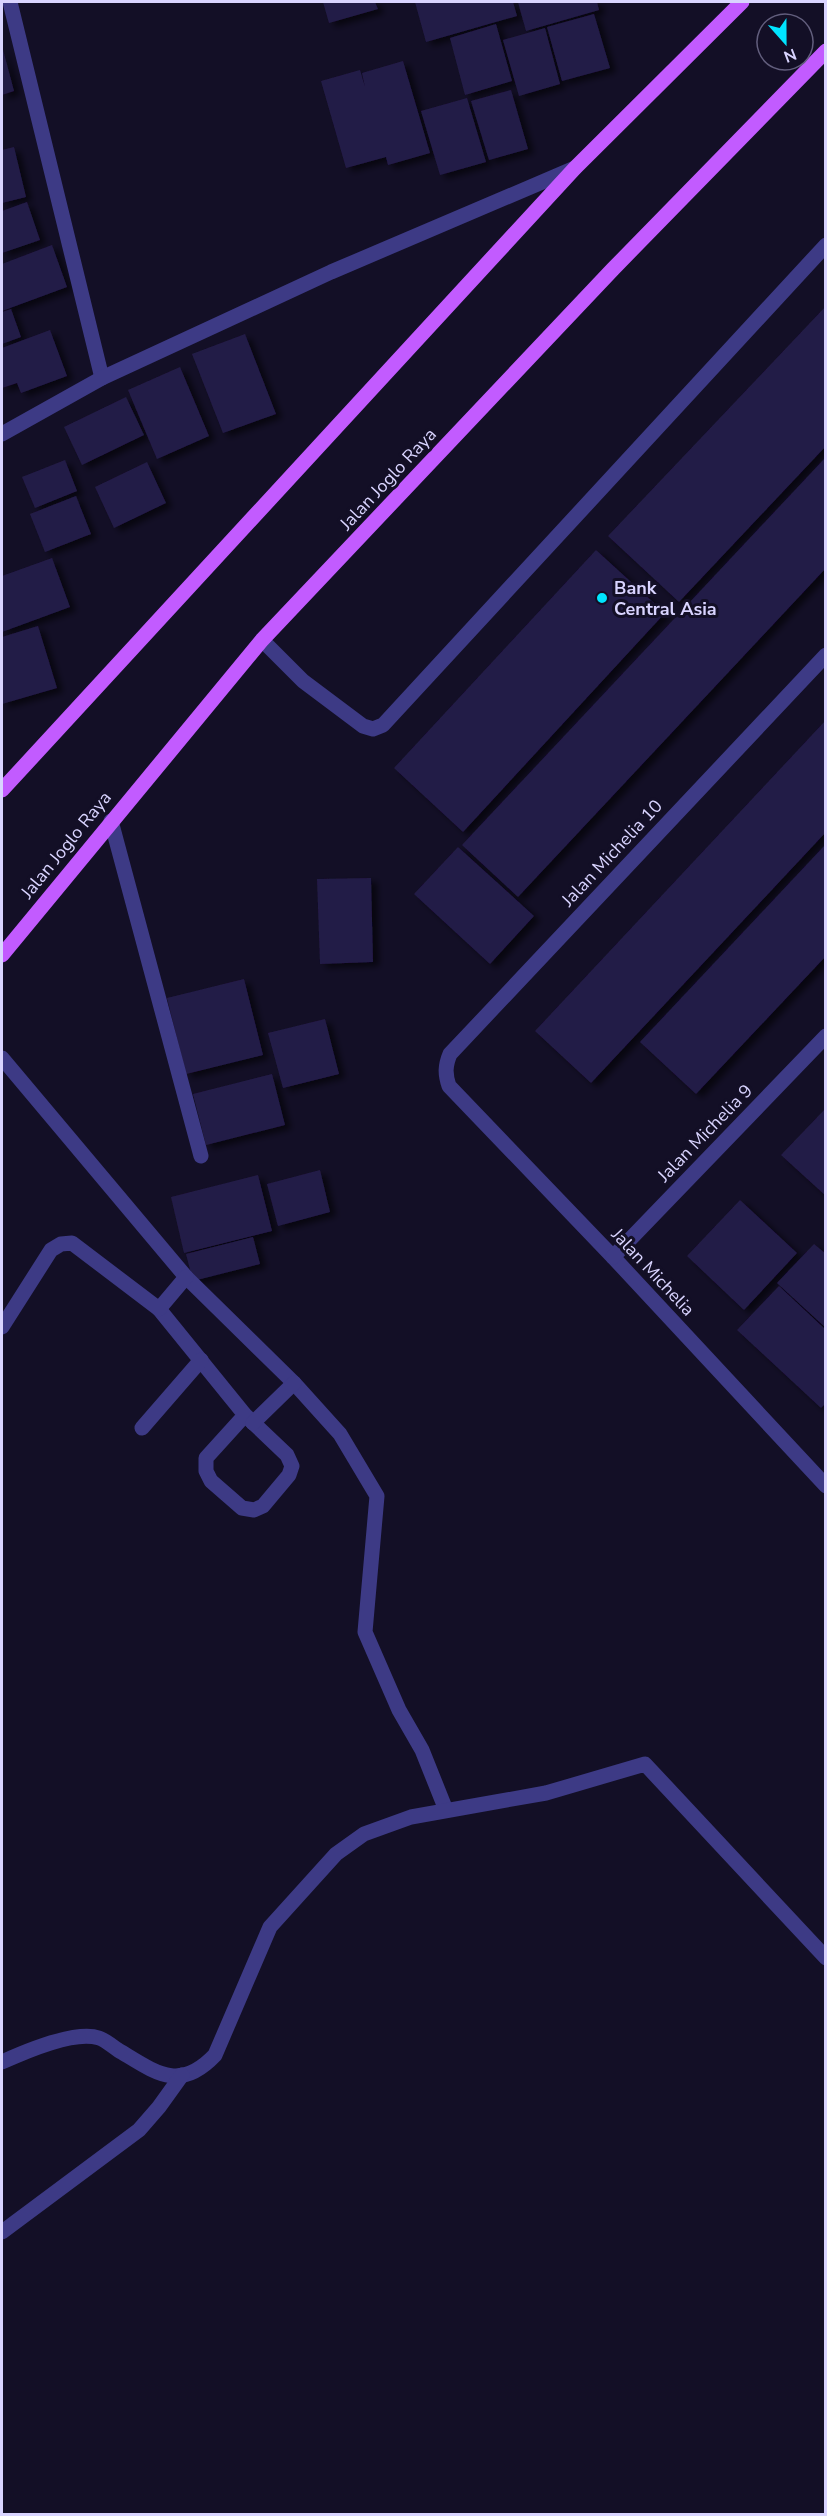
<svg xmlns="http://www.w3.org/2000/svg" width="827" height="2516" font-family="'Nunito Sans',sans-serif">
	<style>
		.building { fill: #241b47; filter: url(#shadow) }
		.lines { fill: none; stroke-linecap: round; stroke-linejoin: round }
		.minor { stroke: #3d3a85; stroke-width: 15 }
		.major { stroke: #c25bff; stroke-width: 15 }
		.poi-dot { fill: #00e5ff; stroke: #130f26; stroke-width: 2 }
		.labels { text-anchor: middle; stroke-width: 6; stroke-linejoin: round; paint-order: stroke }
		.street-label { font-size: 18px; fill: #d9d4ff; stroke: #130f26 }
		.poi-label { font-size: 18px; font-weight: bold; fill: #d9d4ff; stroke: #130f26; text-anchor: start }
	</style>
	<defs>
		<filter id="shadow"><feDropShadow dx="6" dy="4" stdDeviation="3" flood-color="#0009"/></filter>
	</defs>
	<rect width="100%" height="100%" fill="#130f26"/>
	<!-- building -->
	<g class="building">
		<polygon points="323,2 375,2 378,9 329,23"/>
		<polygon points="415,2 513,2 517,16 426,42"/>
		<polygon points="518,2 597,2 599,10 526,31"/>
		<polygon points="594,14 610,68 562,81 547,27"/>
		<polygon points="496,24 512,81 465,95 450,38"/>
		<polygon points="545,28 560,84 519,96 503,40"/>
		<polygon points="2,46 14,91 2,95"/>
		<polygon points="403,61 430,153 388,165 386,157 346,168 321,81 360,70 365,87 362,73"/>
		<polygon points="511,90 528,149 489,160 471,101"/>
		<polygon points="467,98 486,162 440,175 421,111"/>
		<polygon points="14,147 26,197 2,203 2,150"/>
		<polygon points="27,202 40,240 2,253 2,211"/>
		<polygon points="52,245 67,287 2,311 2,264"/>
		<polygon points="826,306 826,446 679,602 608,536"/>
		<polygon points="11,309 21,337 2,344 2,312"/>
		<polygon points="50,330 67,376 21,393 17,383 2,388 2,348"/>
		<polygon points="245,334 276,414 223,433 192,354"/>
		<polygon points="180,367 209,436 157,459 128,390"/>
		<polygon points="126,397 144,435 82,465 64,427"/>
		<polygon points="826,457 826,568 518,897 462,845"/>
		<polygon points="65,460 77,491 35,508 22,477"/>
		<polygon points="147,462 166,503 114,528 95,487"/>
		<polygon points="76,496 91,534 45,552 30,514"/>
		<polygon points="596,550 665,613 463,832 394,768"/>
		<polygon points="52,558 70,607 2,632 2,576"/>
		<polygon points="38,626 57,688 2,704 2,637"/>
		<polygon points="826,720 826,832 591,1083 535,1031"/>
		<polygon points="826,844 826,956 696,1094 640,1042"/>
		<polygon points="458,847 534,916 490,964 414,894"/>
		<polygon points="371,878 373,962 320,964 317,879"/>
		<polygon points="244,979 263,1055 186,1074 167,998"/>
		<polygon points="325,1019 339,1074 283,1088 268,1033"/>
		<polygon points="272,1074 285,1125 206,1145 193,1094"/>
		<polygon points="826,1108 826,1196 781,1155"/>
		<polygon points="320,1170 330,1212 278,1226 267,1184"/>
		<polygon points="258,1175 272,1231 184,1253 171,1197"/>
		<polygon points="740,1200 797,1253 744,1310 687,1256"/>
		<polygon points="253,1237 260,1264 193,1281 186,1254"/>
		<polygon points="814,1244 826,1254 826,1328 777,1283"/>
		<polygon points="779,1286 826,1330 826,1403 821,1408 737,1330"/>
	</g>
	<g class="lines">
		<!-- minor -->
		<g class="minor">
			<polyline points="10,2 102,378"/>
			<polyline points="2,434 102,378 331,272 575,168"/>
			<polyline points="262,640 303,681 363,726 373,729 383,725 826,245"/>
			<path d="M826,655L450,1054C445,1066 445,1074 449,1086L613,1257L826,1486"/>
			<polyline points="111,821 201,1156"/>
			<polyline points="2,1058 186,1277 294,1383 340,1434 377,1496 365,1632 399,1710 422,1750 446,1810"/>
			<polyline points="613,1257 826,1036"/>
			<polyline points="159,1309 245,1415 287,1455 292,1466 289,1475 263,1506 254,1510 242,1508 211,1481 206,1471 206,1458 245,1415"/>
			<polyline points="2,1327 51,1250 61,1244 72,1243 159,1309 186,1277"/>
			<polyline points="253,1423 294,1383"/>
			<polyline points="142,1428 201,1360"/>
			<path d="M2,2062C24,2052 75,2030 99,2038C105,2040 112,2046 118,2050C155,2072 179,2093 215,2055L270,1927L336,1854L364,1834L411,1817L546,1793L645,1764L826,1958"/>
			<polyline points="2,2232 139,2130 159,2107 182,2075"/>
		</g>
		<!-- major -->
		<g class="major">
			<polyline points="2,790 575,168 742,2"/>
			<polyline points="2,955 262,640 613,269 826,51"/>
		</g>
	</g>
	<!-- markers -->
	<circle class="poi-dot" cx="602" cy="598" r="6"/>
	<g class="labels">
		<!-- street labels -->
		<g class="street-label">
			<text transform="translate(388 479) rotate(-47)" y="6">Jalan Joglo Raya</text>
			<text transform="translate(66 845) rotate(-51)" y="6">Jalan Joglo Raya</text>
			<text transform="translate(612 853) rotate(-47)" y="6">Jalan Michelia 10</text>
			<text transform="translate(705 1133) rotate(-46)" y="6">Jalan Michelia 9</text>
			<text transform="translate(653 1272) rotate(47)" y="6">Jalan Michelia</text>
		</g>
		<!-- poi labels -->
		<g class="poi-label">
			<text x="614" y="594">Bank<tspan x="614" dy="21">Central Asia</tspan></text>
		</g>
	</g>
	<!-- border -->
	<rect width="827" height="2516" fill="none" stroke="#d9d4ff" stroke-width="6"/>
	<!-- north arrow -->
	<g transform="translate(785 42) rotate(159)"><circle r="28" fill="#130f26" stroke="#625e7d" stroke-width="1.5"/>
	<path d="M0-4.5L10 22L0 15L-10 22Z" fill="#00e5ff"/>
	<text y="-9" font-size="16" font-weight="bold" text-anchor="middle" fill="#d9d4ff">N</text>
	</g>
</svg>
